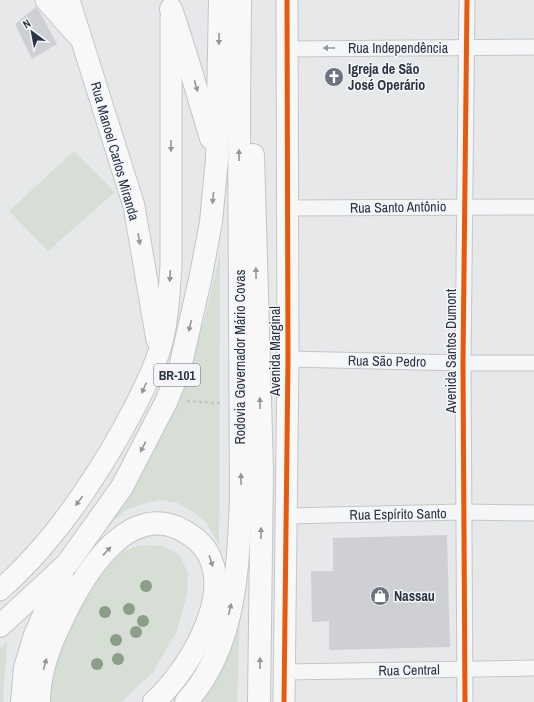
<svg xmlns="http://www.w3.org/2000/svg" width="534" height="702" font-family="'Archivo Narrow',sans-serif">
	<style>
		.green { fill: #d6ded6 }
		.building { fill: #ced0d3 }
		.lines { fill: none; stroke-linecap: round; stroke-linejoin: round }
		.street-casing { stroke: #c4c6c8; stroke-width: 17 }
		.secondary-casing { stroke: #c4c6c8; stroke-width: 23 }
		.primary-casing { stroke: #c2c5c8; stroke-width: 24 }
		.path { stroke: #c5c6ca; stroke-width: 2.5; stroke-dasharray: 3 3; stroke-linecap: butt }
		.street { stroke: #f5f6f7; stroke-width: 15 }
		.secondary { stroke: #f8f8f8; stroke-width: 21 }
		.primary { stroke: #f8f8f8; stroke-width: 22 }
		.cycleway-casing { stroke: #f4f6f9; stroke-width: 8 }
		.cycleway { stroke: #e8590c; stroke-width: 5 }
		.tree { fill: #8a9e88 }
		.oneway { fill: #92969e }
		.oneway2 { fill: #90959e }
		.labels { text-anchor: middle; stroke-width: 3; stroke-linejoin: round; paint-order: stroke }
		.shield { fill: #f4f6f9; stroke: #676e7b; stroke-width: 1 }
		.shield-label { font-size: 13px; font-weight: bold; fill: #2b3445 }
		.street-label { font-size: 14px; fill: #2b3445; stroke: #f4f6f9 }
		.poi-label { font-size: 14px; font-weight: bold; fill: #2b3445; stroke: #f4f6f9; text-anchor: start }
	</style>
	<rect width="100%" height="100%" fill="#e6e8ea"/>
	<!-- green -->
	<g class="green">
		<polygon points="74,151 115,192 48,251 9,211"/>
		<polygon points="220,254 219,545 206,522 193,512 178,503 160,500 142,504 125,511 104,530 171,412 204,321"/>
		<polygon points="140,545 164,546 180,556 188,573 187,594 177,631 153,672 121,702 45,702 47,671 86,590 122,552"/>
		<polygon points="240,612 237,702 197,702"/>
		<polygon points="7,642 3,702 0,702 0,648"/>
	</g>
	<!-- building -->
	<g class="building">
		<polygon points="36,7 40,12 57,44 32,59 15,24"/>
		<polygon points="447,535 450,647 329,650 329,621 312,622 311,571 333,571 333,538"/>
	</g>
	<g class="lines">
		<defs>
			<g id="street">
				<polyline points="286,49 534,47"/>
				<polyline points="287,208 534,207"/>
				<polyline points="288,359 463,363 534,363"/>
				<polyline points="286,516 464,512 534,513"/>
				<polyline points="283,672 534,668"/>
				<polyline points="465,702 463,363 467,0"/>
			</g>
			<g id="secondary">
				<polyline points="46,0 76,34"/>
				<polyline points="69,0 134,206 157,340"/>
				<path d="M0,590C45,550 78,504 109,453C128,421 147,387 159,352C168,325 169,294 171,265V17"/>
				<polyline points="284,702 288,359 287,0"/>
			</g>
			<g id="primary">
				<polyline points="171,9 186,55 211,138"/>
				<polyline points="253,155 262,470 259,702"/>
				<polyline points="0,626 67,564 122,487 166,402 180,368 201,275 211,222 217,159 220,0"/>
				<polyline points="22,702 25,668 35,635 62,574"/>
				<path d="M39,702C39,666 55,633 71,602C91,564 132,503 182,530C195,537 206,546 211,560C229,604 186,673 154,702"/>
				<path d="M186,702C236,648 238,568 241,498L239,110L240,0"/>
			</g>
		</defs>
		<!-- street casing -->
		<use href="#street" class="street-casing"/>
		<!-- secondary casing -->
		<use href="#secondary" class="secondary-casing"/>
		<!-- primary casing -->
		<use href="#primary" class="primary-casing"/>
		<!-- path -->
		<polyline class="path" points="187,401 221,403"/>
		<!-- street -->
		<use href="#street" class="street"/>
		<!-- secondary -->
		<use href="#secondary" class="secondary"/>
		<!-- primary -->
		<use href="#primary" class="primary"/>
		<defs>
			<g id="cycleway">
				<polyline points="284,702 288,359 287,0"/>
				<polyline points="465,702 463,363 467,0"/>
			</g>
		</defs>
		<!-- cycleway casing -->
		<use href="#cycleway" class="cycleway-casing"/>
		<!-- cycleway -->
		<use href="#cycleway" class="cycleway"/>
	</g>
	<!-- trees -->
	<g class="tree">
		<circle cx="146" cy="586" r="6"/>
		<circle cx="129" cy="609" r="6"/>
		<circle cx="105" cy="612" r="6"/>
		<circle cx="143" cy="621" r="6"/>
		<circle cx="136" cy="632" r="6"/>
		<circle cx="116" cy="640" r="6"/>
		<circle cx="118" cy="659" r="6"/>
		<circle cx="97" cy="664" r="6"/>
	</g>
	<!-- one-way arrows -->
	<defs><path id="oneway-solid" d="M-6-.8H1V-3.2L6.5 0L1 3.2V.8H-6Z"/></defs>
	<g class="oneway">
		<use href="#oneway-solid" transform="translate(219 39) rotate(91)"/>
		<use href="#oneway-solid" transform="translate(196 86) rotate(74)"/>
		<use href="#oneway-solid" transform="translate(171 146) rotate(90)"/>
		<use href="#oneway-solid" transform="translate(239 155) rotate(-90)"/>
		<use href="#oneway-solid" transform="translate(213 198) rotate(96)"/>
		<use href="#oneway-solid" transform="translate(139 239) rotate(80)"/>
		<use href="#oneway-solid" transform="translate(256 273) rotate(-91)"/>
		<use href="#oneway-solid" transform="translate(170 276) rotate(93)"/>
		<use href="#oneway-solid" transform="translate(190 326) rotate(103)"/>
		<use href="#oneway-solid" transform="translate(144 388) rotate(113)"/>
		<use href="#oneway-solid" transform="translate(260 403) rotate(-92)"/>
		<use href="#oneway-solid" transform="translate(143 447) rotate(117)"/>
		<use href="#oneway-solid" transform="translate(241 479) rotate(-91)"/>
		<use href="#oneway-solid" transform="translate(79 501) rotate(127)"/>
		<use href="#oneway-solid" transform="translate(261 533) rotate(-89)"/>
		<use href="#oneway-solid" transform="translate(107 551) rotate(-47)"/>
		<use href="#oneway-solid" transform="translate(211 561) rotate(72)"/>
		<use href="#oneway-solid" transform="translate(230 609) rotate(-76)"/>
		<use href="#oneway-solid" transform="translate(260 663) rotate(-89)"/>
		<use href="#oneway-solid" transform="translate(45 664) rotate(-75)"/>
	</g>
	<use class="oneway2" href="#oneway-solid" transform="translate(329 48) rotate(180)"/>
	<!-- icons -->
	<defs>
		<symbol id="church-disc" viewBox="-11 -11 22 22"><circle r="9.5" fill="#6c737f" stroke="#f4f6f9"/><path d="M-1.2-6h2.4v3.5h3.3v2.4h-3.3V6h-2.4V-.1h-3.3v-2.4h3.3Z" fill="#fff"/></symbol>
		<symbol id="shop-disc" viewBox="-11 -11 22 22"><circle r="9.5" fill="#6c737f" stroke="#f4f6f9"/><path d="M-5-2.5h2.3a2.7 3.5 0 0 1 5.4 0H5L5.5 6h-11ZM-1.5-2.5h3a1.5 2.3 0 0 0-3 0Z" fill="#fff"/></symbol>
	</defs>
	<g fill-rule="evenodd">
		<use href="#church-disc" x="323" y="66" width="22" height="22"/>
		<use href="#shop-disc" x="369" y="585" width="22" height="22"/>
	</g>
	<g class="labels">
		<!-- shield labels -->
		<rect class="shield" x="154" y="364" width="46" height="22" rx="3"/>
		<g class="shield-label">
			<text x="177" y="380">BR-101</text>
		</g>
		<!-- street labels -->
		<g class="street-label">
			<text x="398" y="53">Rua Independência</text>
			<text transform="translate(115 151) rotate(74)" y="5">Rua Manoel Carlos Miranda</text>
			<text transform="translate(398 207) rotate(-1)" y="5">Rua Santo Antônio</text>
			<text transform="translate(275 351) rotate(-90)" y="5">Avenida Marginal</text>
			<text transform="translate(451 351) rotate(-90)" y="5">Avenida Santos Dumont</text>
			<text transform="translate(240 357) rotate(-90)" y="5">Rodovia Governador Mário Covas</text>
			<text transform="translate(387 361) rotate(1)" y="5">Rua São Pedro</text>
			<text transform="translate(398 514) rotate(-1)" y="5">Rua Espírito Santo</text>
			<text transform="translate(409 670) rotate(-1)" y="5">Rua Central</text>
		</g>
		<!-- poi labels -->
		<g class="poi-label">
			<text x="348" y="74">Igreja de São<tspan x="348" dy="16">José Operário</tspan></text>
			<text x="394" y="601">Nassau</text>
		</g>
	</g>
	<!-- north arrow -->
	<g transform="translate(32 32) rotate(328)" stroke="#f4f6f9" stroke-width="3" paint-order="stroke">
	<path d="M0-3L7 15L0 10L-7 15Z" fill="#2b3445"/>
	<text y="-6" font-size="11" font-weight="bold" text-anchor="middle" fill="#2b3445">N</text>
	</g>
</svg>
